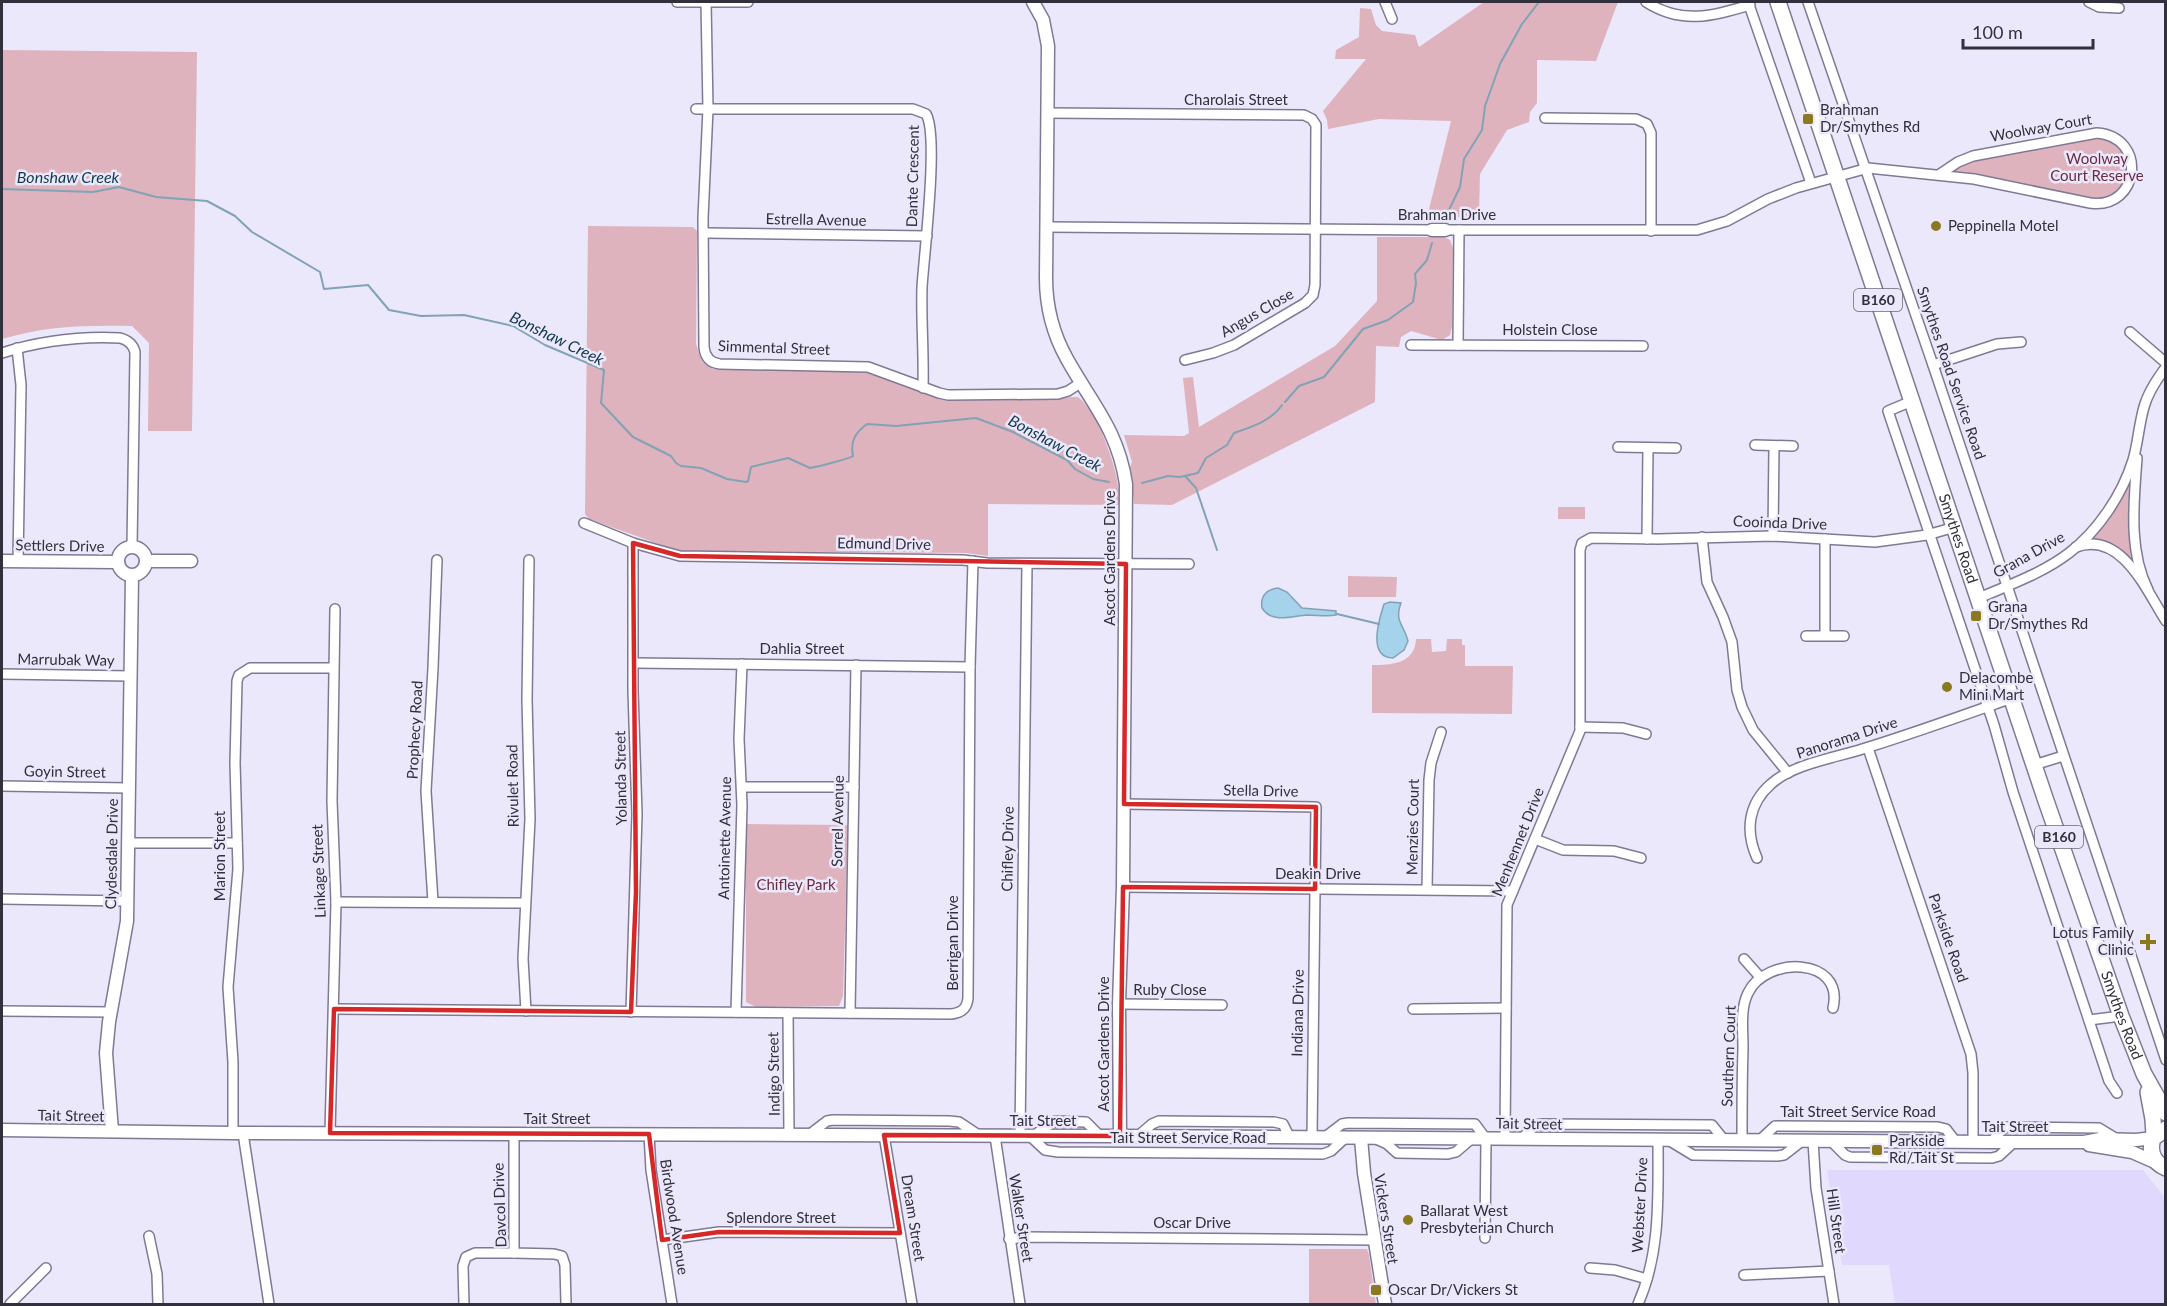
<svg xmlns="http://www.w3.org/2000/svg" width="2167" height="1306" font-family="Lato,sans-serif">
	<style>
		.built { fill: #e1d8fe }
		.green { fill: #deb3be }
		.water { fill: #a4d3eb; stroke: #82a2b6; stroke-width: 1.5 }
		.lines { fill: none; stroke-linecap: round; stroke-linejoin: round }
		.stream { stroke: #82a2b6; stroke-width: 2 }
		.minor-casing { stroke: #7f7994; stroke-width: 12 }
		.tertiary-casing { stroke: #7f7994; stroke-width: 15 }
		.primary-casing { stroke: #7f7994; stroke-width: 18 }
		.minor { stroke: #fff; stroke-width: 9 }
		.tertiary { stroke: #fff; stroke-width: 12 }
		.primary { stroke: #fff; stroke-width: 15 }
		.marked { fill: none; stroke: #d62828; stroke-width: 4.5; stroke-linejoin: round }
		.poi-dot { fill: #8a791e; stroke: #ece8fb; stroke-width: 2 }
		.labels { text-anchor: middle; stroke-width: 5; stroke-linejoin: round; paint-order: stroke }
		.shield { fill: #ece8fb; stroke: #6a6775; stroke-width: 1.5 }
		.shield-label { font-size: 14px; font-weight: bold; fill: #32303c }
		.street-label { font-size: 15px; fill: #32303c; stroke: #ece8fb }
		.poi-label { font-size: 15px; fill: #32303c; stroke: #ece8fb; text-anchor: start }
		.park-label { font-size: 15px; fill: #692d41; stroke: #ece8fb }
		.water-label { font-size: 16px; font-style: italic; fill: #11394b; stroke: #ece8fb }
	</style>
	<rect width="100%" height="100%" fill="#ece8fb"/>
	<!-- built -->
	<polygon class="built" points="1827,1170 2143,1170 2165,1198 2165,1304 1895,1304 1889,1265 1842,1265"/>
	<!-- green -->
	<g class="green">
		<polygon points="1484,2 1618,2 1596,61 1537,60 1537,103 1530,112 1529,122 1507,130 1480,174 1479,217 1427,217 1451,121 1379,119 1328,129 1327,120 1323,111 1366,59 1335,59 1336,50 1359,37 1360,8 1371,9 1376,25 1382,31 1415,35 1419,47"/>
		<path d="M2,50L197,52L192,431H148L149,343L132,326C87,325 45,326 2,339Z"/>
		<path d="M2095,136C2105,138 2117,141 2124,150C2134,164 2126,188 2113,196C2109,198 2103,199 2099,200L1952,172L1970,160Z"/>
		<path d="M588,226L693,227L697,231L696,344L702,361L713,369L868,372L943,400L1078,397C1100,414 1121,477 1120,505L988,504V556L966,553L678,551L589,519L585,514Z"/>
		<polygon points="1377,237 1444,237 1450,240 1453,248 1452,327 1450,335 1442,340 1411,331 1401,337 1399,347 1376,346 1375,402 1172,505 1134,504 1130,467 1132,462 1124,435 1184,436 1189,433 1183,378 1193,377 1199,427 1335,346 1377,301"/>
		<polygon points="2129,485 2128,521 2131,559 2118,547 2093,538 2117,507"/>
		<rect x="1558" y="507" width="27" height="12"/>
		<polygon points="1348,576 1397,577 1396,597 1348,597"/>
		<path d="M1416,639H1431L1432,652L1446,651L1447,639H1462V645H1465V666H1513L1512,714L1372,713V665C1391,665 1415,664 1416,639Z"/>
		<polygon points="746,824 848,825 843,996 839,1006 756,1007 746,1002"/>
		<polygon points="1309,1249 1367,1249 1369,1255 1376,1304 1309,1304"/>
	</g>
	<!-- water -->
	<g class="water">
		<path d="M1278,588L1287,592L1302,608L1336,611V615C1327,617 1317,615 1307,615C1292,616 1272,624 1262,608C1260,597 1266,589 1278,588Z"/>
		<path d="M1390,602L1401,603C1394,622 1404,624 1408,641L1404,650L1393,658C1367,657 1379,620 1384,604Z"/>
	</g>
	<g class="lines">
		<!-- stream -->
		<g class="stream">
			<path d="M2,189L93,192L119,187L156,197L207,201L235,216L252,232L320,272L324,289L368,285L389,310L421,316L464,315L513,326L545,345L604,370L601,403L633,437L671,456L676,463L681,466L701,468L727,479L746,482L748,481L751,467L788,458L810,468C817,467 848,459 853,456C850,441 855,433 867,424L896,426L976,418L1013,432L1067,460L1075,469L1093,479L1109,482"/>
			<polyline points="1446,216 1460,187 1464,159 1482,130 1485,106 1500,64 1522,24 1539,2"/>
			<polyline points="1285,402 1299,386 1324,377 1363,329 1388,320 1413,302 1416,283 1415,274 1427,260 1432,243"/>
			<polyline points="1185,476 1196,488 1217,550"/>
			<path d="M1142,483L1168,476L1180,477L1198,473L1206,458L1227,445L1234,433C1252,427 1271,421 1282,405"/>
			<polyline points="1337,614 1379,624"/>
		</g>
		<defs>
			<g id="minor">
				<polyline points="677,2 748,2"/>
				<path d="M706,2L708,109L703,218L704,347C705,357 710,363 720,364L868,367L939,393L948,395L1058,394L1068,391L1082,382"/>
				<polyline points="1385,2 1392,19"/>
				<path d="M1646,2C1682,25 1712,16 1750,5"/>
				<polyline points="1748,2 1811,183"/>
				<polyline points="1808,2 1933,365 2166,1060"/>
				<polyline points="2089,2 2099,7 2119,8"/>
				<path d="M696,109H913L926,114C939,135 924,255 922,287C921,320 924,354 923,388"/>
				<polyline points="1047,113 1304,115 1312,119 1316,125 1315,285 1313,295 1305,303 1234,345 1213,353 1185,360"/>
				<polyline points="1545,118 1636,119 1647,124 1651,133 1651,231"/>
				<polyline points="1046,227 1432,230"/>
				<path d="M1445,230H1697L1727,221L1768,199L1796,188L1868,168L1974,179L2090,203C2140,210 2148,137 2097,133L1973,156L1958,162L1940,174"/>
				<polyline points="705,233 927,236"/>
				<polyline points="2130,332 2166,363"/>
				<polyline points="1411,345 1643,346"/>
				<polyline points="1458,345 1459,230"/>
				<polyline points="17,348 21,385 18,561"/>
				<path d="M2,353C40,341 80,336 120,338C128,340 133,344 135,352L132,547"/>
				<polyline points="1933,365 1997,344 2021,342"/>
				<polyline points="1912,401 1888,411 1994,725 2013,792 2109,1081 2117,1093"/>
				<polyline points="1755,445 1793,446"/>
				<polyline points="1618,447 1676,448"/>
				<path d="M2137,458C2134,501 2128,550 2148,590"/>
				<polyline points="584,523 633,543 680,556 963,560 987,563 1189,564"/>
				<polyline points="1773,536 1774,446"/>
				<polyline points="1702,537 1707,582 1723,617 1732,642 1737,690 1742,707 1753,730 1788,773"/>
				<polyline points="1647,539 1648,449"/>
				<polyline points="1825,539 1825,635"/>
				<path d="M2076,547C2122,530 2147,592 2166,621"/>
				<path d="M1979,598C2009,585 2043,573 2069,553C2098,531 2122,495 2133,460C2138,443 2139,424 2144,407C2148,392 2157,379 2166,367"/>
				<polyline points="1806,636 1844,636"/>
				<polyline points="634,663 970,667"/>
				<polyline points="2,674 130,676"/>
				<polyline points="1580,727 1623,728 1646,734"/>
				<polyline points="1868,748 1971,1054 1973,1073 1973,1142"/>
				<polyline points="2034,765 2063,756"/>
				<polyline points="2,786 128,788"/>
				<polyline points="742,787 854,787"/>
				<polyline points="1124,804 1316,807 1312,1138"/>
				<polyline points="1535,839 1563,850 1614,851 1641,858"/>
				<polyline points="128,843 237,843"/>
				<path d="M1757,858C1745,831 1748,804 1771,784C1794,763 1840,757 1869,747C1917,732 1964,715 2012,698"/>
				<polyline points="1123,887 1513,891"/>
				<polyline points="1427,889 1429,780 1431,763 1441,732"/>
				<polyline points="2,899 127,901"/>
				<polyline points="336,902 524,903"/>
				<polyline points="433,902 426,791 433,668 437,560"/>
				<polyline points="1744,959 1760,977"/>
				<polyline points="1119,1004 1222,1005"/>
				<path d="M334,1009L951,1014C961,1013 967,1009 968,998L970,667L973,561"/>
				<polyline points="1413,1009 1506,1008"/>
				<polyline points="2,1011 111,1012"/>
				<polyline points="526,1011 523,959 530,819 527,700 529,560"/>
				<polyline points="631,1012 637,814 633,691 633,543"/>
				<polyline points="736,1012 742,805 739,739 742,664"/>
				<polyline points="788,1013 789,1135"/>
				<polyline points="850,1013 856,665"/>
				<polyline points="2089,1020 2121,1016"/>
				<polyline points="233,1133 233,1062 228,987 238,869 235,763 237,681 239,675 250,668 333,668"/>
				<polyline points="243,1133 269,1304"/>
				<polyline points="330,1133 336,902 332,801 335,609"/>
				<polyline points="514,1134 514,1253 554,1254 562,1256 565,1265 566,1304"/>
				<polyline points="649,1134 651,1170 672,1304"/>
				<polyline points="810,1134 827,1121 833,1120 949,1121 959,1122 980,1136"/>
				<polyline points="884,1135 912,1304"/>
				<polyline points="995,1136 1020,1304"/>
				<polyline points="1020,1136 1027,564"/>
				<polyline points="1030,1136 1045,1150 1058,1152 1323,1154 1331,1151 1345,1138"/>
				<polyline points="1033,1136 1055,1121 1086,1122 1100,1136"/>
				<polyline points="1138,1136 1152,1124 1159,1121 1274,1122 1283,1124 1290,1138"/>
				<polyline points="1325,1137 1342,1124 1348,1123 1475,1124 1486,1139 1485,1238"/>
				<polyline points="1376,1139 1387,1144 1397,1153 1448,1154 1456,1152 1471,1139"/>
				<polyline points="1505,1139 1507,905 1580,731 1580,550 1582,543 1591,538 1658,539 1773,536 1875,542 1927,535 1955,527"/>
				<polyline points="1521,1139 1536,1125 1542,1124 1712,1125 1724,1140"/>
				<path d="M1742,1140C1742,1110 1742,1079 1743,1048C1743,1030 1740,1009 1748,993C1765,956 1845,956 1833,1008"/>
				<polyline points="1670,1141 1693,1155 1777,1156 1784,1155 1802,1141"/>
				<polyline points="1759,1141 1775,1126 1938,1127 1946,1129 1956,1142"/>
				<polyline points="1813,1141 1816,1188 1834,1304"/>
				<polyline points="1831,1141 1845,1155 1850,1157 1992,1158 1999,1156 2014,1142"/>
				<polyline points="1991,1142 2003,1129 2008,1127 2099,1128 2117,1139"/>
				<polyline points="149,1236 157,1274 158,1304"/>
				<polyline points="1009,1239 1025,1237 1374,1240"/>
				<polyline points="662,1240 719,1232 900,1233"/>
				<polyline points="1590,1268 1615,1270 1647,1279"/>
				<polyline points="1744,1275 1829,1271"/>
				<polyline points="10,1304 46,1268"/>
				<polyline points="464,1304 463,1266 466,1257 475,1253 514,1253"/>
				<path d="M1638,1304C1661,1252 1658,1196 1658,1140"/>
			</g>
			<g id="tertiary">
				<path d="M1033,2L1043,20L1048,46L1046,278C1046,306 1053,334 1067,359C1092,404 1118,430 1126,484L1123,887L1119,1004L1120,1136"/>
				<polyline points="1432,230 1445,230"/>
				<circle cx="132" cy="561" r="14"/>
				<polyline points="2,561 118,562"/>
				<polyline points="146,561 191,561"/>
				<polyline points="2,1130 233,1133 1120,1136 1991,1142 2084,1142 2100,1139 2136,1140 2153,1138"/>
				<polyline points="112,1131 106,1053 109,1022 127,921 132,576"/>
				<polyline points="1361,1138 1364,1173 1385,1304"/>
				<polyline points="2089,1145 2132,1152 2157,1163"/>
			</g>
			<g id="primary">
				<path id="s1" d="M1778,2L2045,798L2121,1016L2144,1074L2166,1113"/>
				<polyline points="2148,1092 2153,1119 2154,1136"/>
				<path d="M2166,1129L2153,1138C2149,1151 2152,1162 2166,1168"/>
			</g>
		</defs>
		<!-- minor casing -->
		<use href="#minor" class="minor-casing"/>
		<!-- tertiary casing -->
		<use href="#tertiary" class="tertiary-casing"/>
		<!-- primary casing -->
		<use href="#primary" class="primary-casing"/>
		<!-- minor -->
		<use href="#minor" class="minor"/>
		<!-- tertiary -->
		<use href="#tertiary" class="tertiary"/>
		<!-- primary -->
		<use href="#primary" class="primary"/>
	</g>
	<!-- marked area -->
	<path class="marked" d="M633,543L680,556L1126,564L1124,804L1316,807L1315,889L1123,887L1120,1136L884,1135L900,1233L719,1232L662,1240L649,1134L330,1133L334,1009L631,1012L636,892Z"/>
	<!-- markers -->
	<g class="poi-dot">
		<rect x="1802" y="113" width="12" height="12" rx="3"/>
		<circle cx="1936" cy="226" r="6"/>
		<rect x="1970" y="610" width="12" height="12" rx="3"/>
		<circle cx="1947" cy="687" r="6"/>
		<path d="M2145 933h6v6h6v6h-6v6h-6v-6h-6v-6h6z"/>
		<rect x="1871" y="1144" width="12" height="12" rx="3"/>
		<circle cx="1408" cy="1220" r="6"/>
		<rect x="1370" y="1284" width="12" height="12" rx="3"/>
	</g>
	<g class="labels">
		<!-- shield labels -->
		<g class="shield">
			<rect x="1854" y="289" width="48" height="22" rx="4.5"/>
			<rect x="2035" y="826" width="48" height="22" rx="4.5"/>
		</g>
		<g class="shield-label">
			<text x="1878" y="305">B160</text>
			<text x="2059" y="842">B160</text>
		</g>
		<!-- street labels -->
		<g class="street-label">
			<text x="1236" y="105">Charolais Street</text>
			<text transform="translate(2041 128) rotate(-10)" y="5">Woolway Court</text>
			<text transform="translate(913 176) rotate(-89)" y="5">Dante Crescent</text>
			<text x="1447" y="220">Brahman Drive</text>
			<text transform="translate(816 220) rotate(1)" y="5">Estrella Avenue</text>
			<text transform="translate(1257 313) rotate(-30)" y="5">Angus Close</text>
			<text x="1550" y="335">Holstein Close</text>
			<text transform="translate(774 348) rotate(2)" y="5">Simmental Street</text>
			<text transform="translate(1951 373) rotate(71)" y="5">Smythes Road Service Road</text>
			<text transform="translate(1780 523) rotate(2)" y="5">Cooinda Drive</text>
			<text dy="5" stroke="none"><textPath href="#s1" startOffset="566">Smythes Road</textPath></text>
			<text transform="translate(884 544) rotate(1)" y="5">Edmund Drive</text>
			<text transform="translate(60 546) rotate(1)" y="5">Settlers Drive</text>
			<text transform="translate(2029 555) rotate(-29)" y="5">Grana Drive</text>
			<text transform="translate(1110 558) rotate(-90)" y="5">Ascot Gardens Drive</text>
			<text x="802" y="654">Dahlia Street</text>
			<text transform="translate(66 660) rotate(1)" y="5">Marrubak Way</text>
			<text transform="translate(415 730) rotate(-87)" y="5">Prophecy Road</text>
			<text transform="translate(1847 738) rotate(-18)" y="5">Panorama Drive</text>
			<text transform="translate(65 772) rotate(1)" y="5">Goyin Street</text>
			<text transform="translate(621 778) rotate(-91)" y="5">Yolanda Street</text>
			<text transform="translate(513 786) rotate(-91)" y="5">Rivulet Road</text>
			<text transform="translate(1261 791) rotate(1)" y="5">Stella Drive</text>
			<text transform="translate(838 821) rotate(-89)" y="5">Sorrel Avenue</text>
			<text transform="translate(1413 827) rotate(-89)" y="5">Menzies Court</text>
			<text transform="translate(725 838) rotate(-89)" y="5">Antoinette Avenue</text>
			<text transform="translate(1518 842) rotate(-68)" y="5">Menhennet Drive</text>
			<text transform="translate(1008 849) rotate(-89)" y="5">Chifley Drive</text>
			<text transform="translate(112 854) rotate(-89)" y="5">Clydesdale Drive</text>
			<text transform="translate(220 856) rotate(-90)" y="5">Marion Street</text>
			<text transform="translate(319 871) rotate(-92)" y="5">Linkage Street</text>
			<text x="1318" y="879">Deakin Drive</text>
			<text transform="translate(1948 938) rotate(71)" y="5">Parkside Road</text>
			<text transform="translate(953 943) rotate(-90)" y="5">Berrigan Drive</text>
			<text x="1170" y="995">Ruby Close</text>
			<text transform="translate(1298 1013) rotate(-89)" y="5">Indiana Drive</text>
			<text dy="5" stroke="none"><textPath href="#s1" startOffset="1070">Smythes Road</textPath></text>
			<text transform="translate(1104 1044) rotate(-90)" y="5">Ascot Gardens Drive</text>
			<text transform="translate(1729 1056) rotate(-88)" y="5">Southern Court</text>
			<text transform="translate(774 1074) rotate(-91)" y="5">Indigo Street</text>
			<text x="1858" y="1117">Tait Street Service Road</text>
			<text transform="translate(71 1116) rotate(1)" y="5">Tait Street</text>
			<text x="557" y="1124">Tait Street</text>
			<text x="1043" y="1126">Tait Street</text>
			<text transform="translate(1529 1124) rotate(1)" y="5">Tait Street</text>
			<text x="2015" y="1132">Tait Street</text>
			<text x="1188" y="1143">Tait Street Service Road</text>
			<text transform="translate(500 1205) rotate(-92)" y="5">Davcol Drive</text>
			<text transform="translate(1640 1205) rotate(-87)" y="5">Webster Drive</text>
			<text transform="translate(674 1217) rotate(81)" y="5">Birdwood Avenue</text>
			<text x="781" y="1223">Splendore Street</text>
			<text transform="translate(913 1218) rotate(81)" y="5">Dream Street</text>
			<text transform="translate(1021 1218) rotate(81)" y="5">Walker Street</text>
			<text transform="translate(1386 1219) rotate(81)" y="5">Vickers Street</text>
			<text transform="translate(1836 1221) rotate(82)" y="5">Hill Street</text>
			<text x="1192" y="1228">Oscar Drive</text>
		</g>
		<!-- poi labels -->
		<g class="poi-label">
			<text x="1820" y="115">Brahman<tspan x="1820" dy="17">Dr/Smythes Rd</tspan></text>
			<text x="1948" y="231">Peppinella Motel</text>
			<text x="1988" y="612">Grana<tspan x="1988" dy="17">Dr/Smythes Rd</tspan></text>
			<text x="1959" y="683">Delacombe<tspan x="1959" dy="17">Mini Mart</tspan></text>
			<text x="2134" y="938" text-anchor="end">Lotus Family<tspan x="2134" dy="17">Clinic</tspan></text>
			<text x="1889" y="1146">Parkside<tspan x="1889" dy="17">Rd/Tait St</tspan></text>
			<text x="1420" y="1216">Ballarat West<tspan x="1420" dy="17">Presbyterian Church</tspan></text>
			<text x="1388" y="1295">Oscar Dr/Vickers St</text>
		</g>
		<!-- park labels -->
		<g class="park-label">
			<text x="2097" y="164">Woolway<tspan x="2097" dy="17">Court Reserve</tspan></text>
			<text x="796" y="890">Chifley Park</text>
		</g>
		<!-- water labels -->
		<g class="water-label">
			<text x="68" y="183">Bonshaw Creek</text>
			<text transform="translate(557 338) rotate(26)" y="6">Bonshaw Creek</text>
			<text transform="translate(1055 443) rotate(28)" y="6">Bonshaw Creek</text>
		</g>
	</g>
	<!-- border -->
	<rect width="2167" height="1306" fill="none" stroke="#32303c" stroke-width="6"/>
	<!-- scale -->
	<path d="M1963 39v9h130v-9" fill="none" stroke="#32303c" stroke-width="3"/>
	<text x="1972" y="39" font-size="18" fill="#32303c" stroke="#ece8fb" stroke-width="4.5" paint-order="stroke">100 m</text>
</svg>
